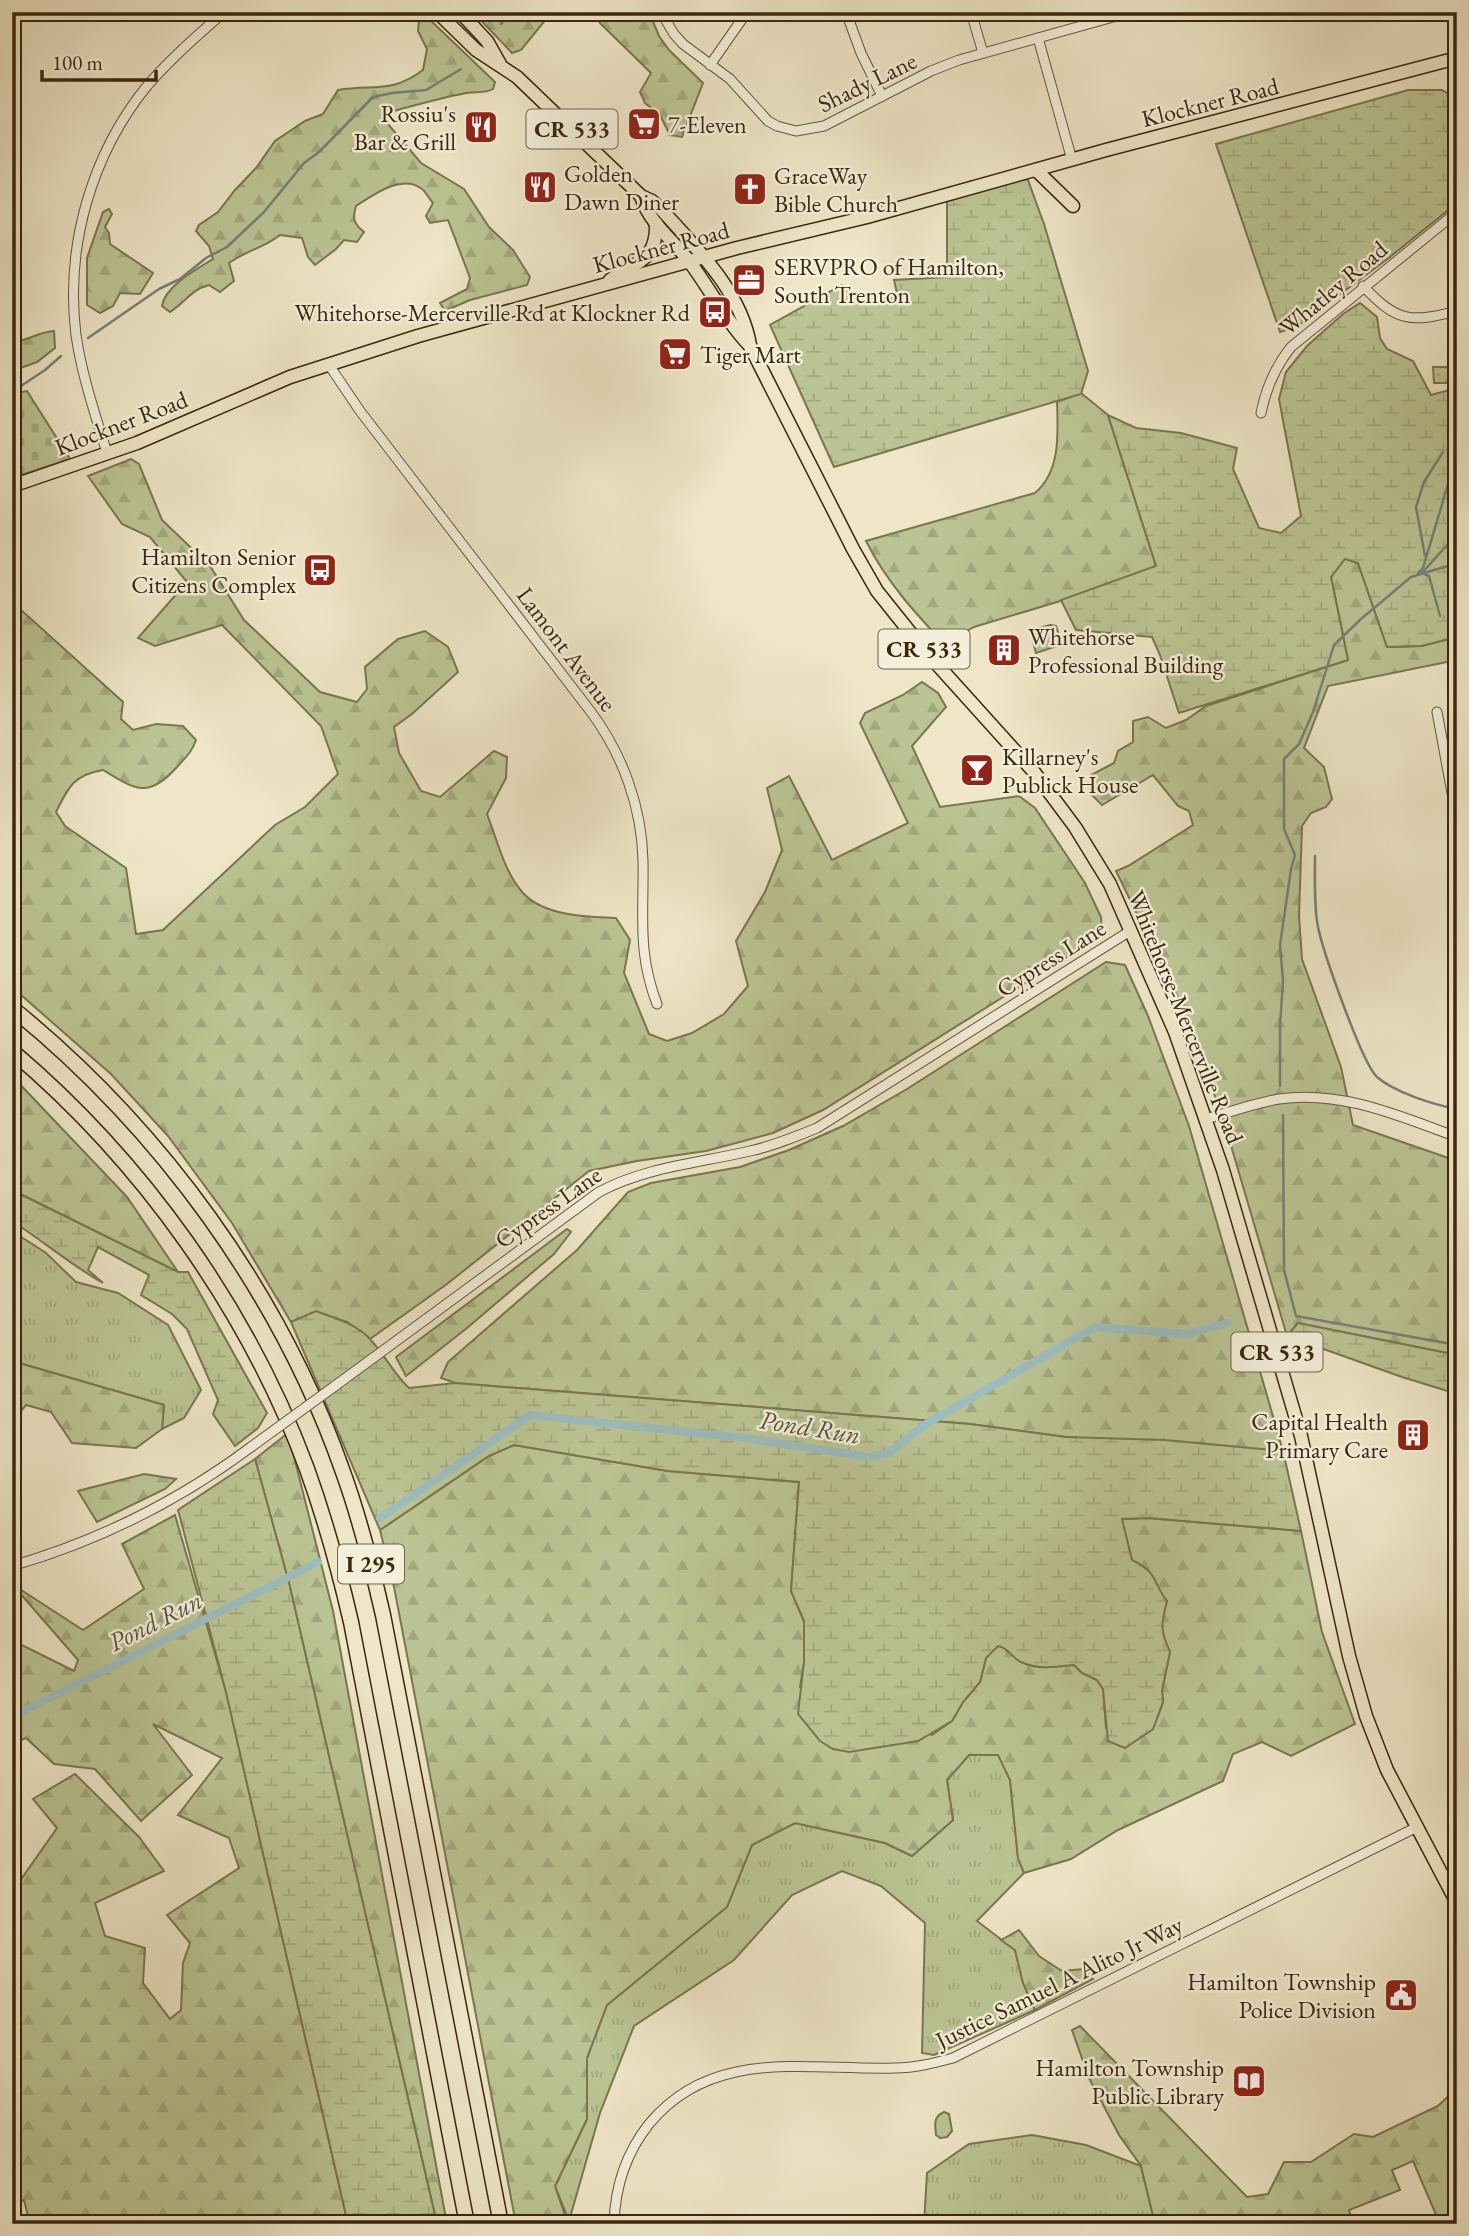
<svg xmlns="http://www.w3.org/2000/svg" width="1469" height="2236" font-family="'EB Garamond',serif">
<defs>
<pattern id="grass-tufts" width="24" height="20" patternUnits="userSpaceOnUse" patternTransform="scale(1.75)"><rect width="24" height="20" fill="#bbc494"/><path d="M3 7l-1-3M5 7V3M7 7l1-3M15 17l-1-3M17 17v-4M19 17l1-3" fill="none" stroke="#a2a87e"/></pattern>
<pattern id="forest-firs" width="22" height="20" patternUnits="userSpaceOnUse" patternTransform="scale(1.75)"><rect width="22" height="20" fill="#bbc494"/><path d="M5 1l3.5 6h-7zM16 11l3.5 6h-7z" fill="#a2a87e"/></pattern>
<pattern id="wetland-marsh" width="20" height="14" patternUnits="userSpaceOnUse" patternTransform="scale(1.75)"><rect width="20" height="14" fill="#bbc494"/><path d="M1 5h8M5 5V1M11 12h8M15 12V8" fill="none" stroke="#a2a87e"/></pattern>
<pattern id="cemetery-stones" width="16" height="16" patternUnits="userSpaceOnUse" patternTransform="scale(1.75)"><rect width="16" height="16" fill="#bbc494"/><path d="M2 7V4a2 2 0 0 1 4 0v3zM10 15v-3a2 2 0 0 1 4 0v3z" fill="#a2a87e"/></pattern>
<pattern id="garden-dots" width="8" height="8" patternUnits="userSpaceOnUse" patternTransform="scale(1.75)"><rect width="8" height="8" fill="#bbc494"/><path d="M2 2h.1M6 6h.1" fill="none" stroke="#a2a87e" stroke-width="1.8" stroke-linecap="round"/></pattern>
</defs>
<rect width="100%" height="100%" fill="#eee6c7"/>
<filter id="stains"><feTurbulence type="fractalNoise" baseFrequency=".00286" numOctaves="4"/><feColorMatrix values="0 0 0 0 .2 0 0 0 0 .09 0 0 0 0 .02 0 0 0 .5 -.17"/></filter>
<radialGradient id="worn" r=".72"><stop offset=".6" stop-color="#630" stop-opacity="0"/><stop offset="1" stop-color="#630" stop-opacity=".3"/></radialGradient>
<!-- grass -->
<g fill="url(#grass-tufts)" stroke="#7a7650" stroke-width="2">
<path d="M1050 625 1056 626 1061 641 1060 645 1036 653 1030 630Z"/>
<path d="M12 1231 46 1253 76 1282 118 1293 168 1325 201 1390 184 1418 162 1429 164 1405 12 1361Z"/>
<path d="M969 1755H999L1010 1780 1018 1858 1024 1873 977 1921 1015 1950 1023 1983 1035 2010 934 2055 922 2053 925 1923 881 1886 842 1871 792 1895 734 1960 634 2026 600 2113 569 2221 555 2186 587 2119V2058L607 2005 727 1907 752 1845 795 1823 885 1843 912 1856 953 1820 947 1780Z"/>
<path d="M1032 2135 1086 2145 1141 2166 1155 2224H924L927 2173 969 2144Z"/>
</g>
<!-- forest -->
<g fill="url(#forest-firs)" stroke="#7a7650" stroke-width="2">
<path d="M473 12H552L521 50 512 53Z"/>
<path d="M593 12H649L659 36 669 50 703 83 682 137 670 135 660 115 645 103 640 92 651 73 600 23Z"/>
<path d="M427 17 495 82 493 89C484 94 476 91 466 93 440 98 416 105 390 112L387 123 421 163 464 189 489 227 513 250 530 277 527 285 470 300 445 311 440 303 467 289 470 278 448 220 430 223 426 216 433 203C429 199 426 192 422 189 402 173 373 195 356 206 352 218 354 224 364 232L357 242 344 240 336 249 315 265 308 257 302 238 280 235C264 248 247 250 229 263L234 281 220 292 209 285C190 290 186 302 170 312L162 306C165 286 197 269 213 259L209 246 196 231 199 225 218 212 235 190 256 168 275 141 305 121 323 114 338 90C374 84 391 94 423 70L427 49 418 31 419 20Z"/>
<path d="M109 209 112 214 105 227 109 233 110 244 153 273 140 294 120 293 113 306 100 313 87 305V258L103 212Z"/>
<path d="M54 331 55 348 37 362 18 369 12 365V342C28 341 38 332 54 331Z"/>
<path d="M1081 393 1108 415 1156 566 1077 596 974 627 960 635 949 649C917 615 887 583 866 541L1035 493C1061 471 1058 433 1057 402Z"/>
<path d="M131 459 139 464 162 520 210 566 244 620 320 692 357 702 367 689 365 667 398 639 425 631 448 647 458 672 412 714 394 727 399 753 421 791 440 797 494 751 507 757 506 778 487 814C497 839 504 872 523 893 544 916 587 917 616 918L630 940 624 973 649 1034 667 1041 692 1033 724 1014 748 986 736 941 765 892 782 850 767 788 789 776 832 860 908 823 860 723 865 713 903 695 922 682 938 693 946 707 912 746 940 807 1019 796 1035 808 1085 883 1101 917 1102 935 823 1110 773 1133 706 1151 637 1161 589 1171 447 1284 370 1339 347 1322 316 1312 291 1322 232 1223 168 1136 111 1074 12 987V616L20 609 123 702 121 719 133 730 156 724 183 726 196 740C192 752 185 758 177 767 148 799 136 790 103 770 74 775 69 786 56 812L65 826 126 868 136 934 163 930 275 825 305 807 338 774 321 726 222 625 155 646 138 638 187 582 150 537 122 524 88 476Z"/>
<path d="M1345 558 1358 563 1387 647 1421 646 1457 637V660L1328 686 1304 748 1324 767 1332 799 1326 807 1311 813 1302 826 1299 916 1302 959 1341 1067 1353 1125 1457 1161V1355L1298 1323 1287 1336 1222 1115 1180 1002 1116 871 1128 866 1193 825 1189 811 1178 806 1153 775 1102 805 1090 793 1091 775 1114 763 1118 751 1133 742V721L1148 717 1166 728 1186 720 1206 706 1348 660 1331 577Z"/>
<path d="M1106 962 1125 965 1148 1016 1189 1126 1283 1451 1066 1437 970 1424 455 1383 441 1378 448 1362 577 1250 628 1192 651 1183 740 1167 789 1150 843 1126 907 1089Z"/>
<path d="M12 1076 127 1197 178 1272 12 1190Z"/>
<path d="M567 1229 571 1232 554 1254 467 1328 406 1376 396 1357Z"/>
<path d="M12 1361 164 1405 162 1429 136 1448 72 1443 51 1412 26 1405 12 1422Z"/>
<path d="M288 1433 333 1611 447 2224H437L289 1583 255 1459Z"/>
<path d="M514 1445 668 1471 799 1482 791 1591 804 1621V1662L800 1687 932 1735 952 1721 963 1702 980 1682 986 1658 997 1646 1004 1647 1008 1652 1062 1666 1074 1665 1082 1673 1097 1680 1103 1689 1106 1728 1125 1747 1153 1729 1163 1702 1162 1691 1170 1652C1159 1629 1160 1625 1167 1601L1132 1560 1121 1519 1148 1518 1301 1531 1322 1632 1355 1724 1291 1756 1262 1742 1233 1754 1223 1781 1118 1830 1071 1859 1024 1873 1018 1858 1010 1780 998 1755H969L947 1780 953 1820 912 1856 885 1843 795 1823 752 1845 727 1907 607 2005 587 2058V2119L555 2186 568 2224H516L394 1587 380 1530 489 1456Z"/>
<path d="M144 1474 176 1479 165 1489 97 1522 78 1491Z"/>
<path d="M175 1515 226 1692 348 2224H30L24 2200 12 2205V1853L22 1878 57 1828 33 1799 75 1774 139 1837 164 1871 95 1903 105 1936 145 1948 143 1983 170 2019 181 2010 183 1963 190 1943 167 1915 239 1868 229 1838 178 1815 222 1758 153 1724 192 1775 141 1821 95 1769 54 1764 26 1738 12 1744V1640L74 1671 78 1660 12 1584 83 1630 144 1589 122 1544Z"/>
<path d="M1019 1930 1039 1956 1062 1971 1084 1969 1093 1979 1035 2010 1023 1983 1015 1950 1001 1940Z"/>
<path d="M1080 2026 1247 2197 1268 2194 1284 2162H1311L1354 2134 1373 2137 1438 2106 1457 2088V2224H1440L1413 2161 1392 2170 1400 2190 1349 2210 1353 2224H1155L1141 2166 1119 2135 1089 2078 1072 2030Z"/>
</g>
<!-- wetland -->
<g fill="url(#wetland-marsh)" stroke="#7a7650" stroke-width="2">
<path d="M1408 90H1442L1457 99V203L1390 257 1296 327 1280 332 1216 144Z"/>
<path d="M1025 172 1044 224 1088 371 1081 394 834 467 770 325 842 285 865 300 898 298 894 280 947 277V193Z"/>
<path d="M1360 303 1377 317 1380 338 1387 349 1413 361 1431 395 1457 388V637L1421 646 1387 647 1358 563 1345 559 1331 577 1348 660 1179 713 1160 655 1152 637 1076 630 1061 600 1156 566 1108 415 1136 428 1181 433 1237 448 1233 469 1259 528 1281 533 1301 516 1279 399 1286 372 1307 346 1343 314Z"/>
<path d="M12 1190 178 1272H188L267 1413 258 1428 235 1446 213 1414 218 1400 187 1329 172 1314 141 1295 149 1275 98 1247 88 1270 103 1283C71 1265 43 1241 12 1221Z"/>
<path d="M316 1311C335 1318 356 1324 370 1339 385 1355 393 1373 409 1388L455 1383 970 1424 1066 1437 1165 1440 1283 1451 1301 1531 1148 1518 1122 1519 1132 1560C1159 1573 1152 1582 1167 1601 1161 1624 1160 1631 1170 1652L1162 1690 1163 1702 1153 1729 1125 1748 1108 1741 1103 1689 1097 1680 1082 1673 1074 1665C1057 1667 1037 1670 1021 1662 1012 1658 1008 1647 998 1646L986 1658 980 1682 963 1702 952 1721 918 1741 849 1752 833 1749 820 1741 798 1714 804 1662V1621L791 1591 799 1482 668 1471 514 1445 489 1456 380 1530 291 1322Z"/>
<path d="M1298 1323 1457 1355V1394L1402 1377 1287 1336Z"/>
<path d="M255 1459 289 1583 437 2224H348L226 1692 178 1510Z"/>
</g>
<!-- cemetery -->
<path fill="url(#cemetery-stones)" stroke="#7a7650" stroke-width="2" d="M27 391 70 459 12 478V394Z"/>
<!-- garden -->
<path fill="url(#garden-dots)" stroke="#7a7650" stroke-width="2" d="M1433 367H1454V383H1434Z"/>
<!-- pitch -->
<path fill="#bbc494" stroke="#7a7650" stroke-width="2" d="M944 2112 949 2114 952 2131 947 2137 940 2138 936 2135C935 2124 933 2117 944 2112Z"/>
<g fill="none" stroke-linecap="round" stroke-linejoin="round">
<!-- stream -->
<g stroke="#758178" stroke-width="2.5">
<path d="M501 24 510 12"/>
<path d="M88 338 159 289 180 279 206 258 227 247 264 212 304 163 319 152 373 97 392 93 426 90 461 69"/>
<path d="M12 392 45 370 61 356"/>
<path d="M1425 556 1416 507 1424 482 1443 452"/>
<path d="M1418 573 1423 568 1457 454"/>
<path d="M1440 616 1429 576 1422 573 1457 534"/>
<path d="M1315 856C1315 877 1314 900 1317 921 1320 945 1362 1063 1377 1077 1394 1092 1434 1105 1457 1109"/>
<path d="M1280 1086V1026L1283 981 1280 945 1291 869 1295 855 1284 829V759L1299 744 1313 712 1334 645 1361 619 1411 577 1451 565 1457 568"/>
<path d="M1283 1115 1284 1270 1296 1316 1457 1345"/>
</g>
<!-- canal -->
<g stroke="#9dbdbf" stroke-width="8">
<path d="M380 1518 530 1415 745 1438 869 1457 889 1453 926 1424 1095 1327 1187 1334 1228 1323"/>
<path d="M12 1717 318 1562"/>
</g>
<!-- minor casing -->
<g stroke="#67573c" stroke-width="11">
<g id="minor">
<path d="M661 12 674 34 683 44 730 79 768 121 777 126 796 131 824 126 931 71 959 60 1131 12"/>
<path d="M846 12 861 53 882 96"/>
<path d="M971 12 983 53"/>
<path d="M1038 38 1072 160"/>
<path d="M710 65 747 12"/>
<path d="M1363 286C1397 322 1410 323 1457 311"/>
<path d="M329 365 360 411 591 712C623 755 642 808 643 861 644 915 637 952 657 1004"/>
<path d="M1261 413C1266 388 1275 367 1291 347L1457 212"/>
<path d="M107 453C95 414 82 376 76 335 65 247 91 155 147 86 170 59 197 36 224 12"/>
<path d="M1437 712 1457 820"/>
<path d="M1206 1119C1230 1112 1255 1103 1279 1099 1342 1090 1399 1116 1457 1137"/>
<path d="M339 1383 599 1192C646 1167 699 1163 750 1151 773 1146 795 1137 817 1128L1130 931"/>
<path d="M12 1566C98 1541 180 1500 251 1447"/>
<path d="M614 2224C615 2187 626 2153 649 2124 713 2046 808 2071 895 2068 915 2068 934 2063 953 2058L1417 1827"/>
</g>
</g>
<!-- major casing -->
<g stroke="#3a270d" stroke-width="15">
<g id="major">
<path d="M437 12 476 50 517 77 641 196 652 201 661 209C696 248 741 291 750 345"/>
<path d="M460 12 487 41 500 64"/>
<path d="M1036 170 1073 206"/>
<path d="M641 196C649 223 673 240 689 261 710 289 726 321 750 346L853 549 877 591 925 651 1034 772 1075 827 1110 884 1175 1032 1223 1170 1301 1436 1349 1656 1366 1716 1387 1770 1457 1903"/>
<path d="M610 280C637 260 657 262 656 223"/>
<path d="M12 486 137 443 290 377 418 336 737 248 867 217 1106 150 1457 58"/>
</g>
</g>
<!-- highway casing -->
<g stroke="#3a270d" stroke-width="17">
<g id="highway">
<path d="M12 1008C160 1128 280 1292 343 1472 360 1519 372 1567 383 1615L501 2224"/>
<path d="M12 1051C142 1161 248 1309 307 1469 325 1519 339 1570 351 1622L467 2224"/>
</g>
</g>
<!-- minor -->
<use href="#minor" stroke="#f4efdb" stroke-width="9"/>
<!-- major -->
<use href="#major" stroke="#eee6c7" stroke-width="12"/>
<!-- highway -->
<use href="#highway" stroke="#eee6c7" stroke-width="14"/>
<!-- minor-bridge casing -->
<g stroke="#67573c" stroke-width="11" stroke-linecap="butt">
<path id="minor-bridge" d="M251 1447 339 1383"/>
</g>
<!-- minor-bridge -->
<use href="#minor-bridge" stroke="#f4efdb" stroke-width="9"/>
</g>
<!-- icons -->
<defs>
<g id="supermarket-square" transform="scale(1.75)"><rect x="-9" y="-9" width="18" height="18" rx="4" fill="#8f2418" stroke="#f4efdb"/><path d="M-6-5.5h2.5l.6 2H6L4.5 2H-2.5L-4.4-4H-6ZM-1.5 3.2a1.3 1.3 0 1 0 .1 0ZM3 3.2a1.3 1.3 0 1 0 .1 0Z" fill="#fff"/></g>
<g id="restaurant-square" transform="scale(1.75)"><rect x="-9" y="-9" width="18" height="18" rx="4" fill="#8f2418" stroke="#f4efdb"/><path d="M-5-6h1v4h1v-4h1v4h1v-4h1v5L-1.5 .5V6h-2V.5L-5-1ZM5-6V6H3V1.5H1.5Q1.5-4 5-6Z" fill="#fff"/></g>
<g id="church-square" transform="scale(1.75)"><rect x="-9" y="-9" width="18" height="18" rx="4" fill="#8f2418" stroke="#f4efdb"/><path d="M-1.2-6h2.4v3.5h3.3v2.4h-3.3V6h-2.4V-.1h-3.3v-2.4h3.3Z" fill="#fff"/></g>
<g id="office-square" transform="scale(1.75)"><rect x="-9" y="-9" width="18" height="18" rx="4" fill="#8f2418" stroke="#f4efdb"/><path d="M-6-3h4V-5.5h4V-3h4V5H-6ZM-1-4.5V-3h2v-1.5ZM-6 0V1H6V0Z" fill="#fff"/></g>
<g id="bus-square" transform="scale(1.75)"><rect x="-9" y="-9" width="18" height="18" rx="4" fill="#8f2418" stroke="#f4efdb"/><path d="M-5-6H5V4H4V6H2V4H-2V6H-4V4H-5ZM-3.5-4V0h7V-4ZM-3.5 1.2v1.5H-2V1.2ZM2 1.2v1.5H3.5V1.2Z" fill="#fff"/></g>
<g id="building-square" transform="scale(1.75)"><rect x="-9" y="-9" width="18" height="18" rx="4" fill="#8f2418" stroke="#f4efdb"/><path d="M-4-6H4V6H1V3H-1V6H-4ZM-2.5-4.3h1.7v1.8h-1.7ZM.8-4.3h1.7v1.8H.8ZM-2.5-1h1.7V.8h-1.7ZM.8-1h1.7V.8H.8Z" fill="#fff"/></g>
<g id="bar-square" transform="scale(1.75)"><rect x="-9" y="-9" width="18" height="18" rx="4" fill="#8f2418" stroke="#f4efdb"/><path d="M-6-5H6L.8 .8V4.5H3.5V6h-7V4.5H-.8V.8Z" fill="#fff"/></g>
<g id="civic-square" transform="scale(1.75)"><rect x="-9" y="-9" width="18" height="18" rx="4" fill="#8f2418" stroke="#f4efdb"/><path d="M-.6-6.5H3V-4.5H.6V-3L4-1V1h2V6H-6V1h2V-1L-.6-3ZM-1.2 2.5V6h2.4V2.5Z" fill="#fff"/></g>
<g id="library-square" transform="scale(1.75)"><rect x="-9" y="-9" width="18" height="18" rx="4" fill="#8f2418" stroke="#f4efdb"/><path d="M-6-4Q-3-5.5-.7-3.5V5Q-3 3-6 4ZM6-4Q3-5.5 .7-3.5V5Q3 3 6 4Z" fill="#fff"/></g>
</defs>
<g fill-rule="evenodd">
<use href="#supermarket-square" x="644" y="124"/>
<use href="#restaurant-square" x="481" y="127"/>
<use href="#restaurant-square" x="540" y="187"/>
<use href="#church-square" x="750" y="189"/>
<use href="#office-square" x="749" y="280"/>
<use href="#bus-square" x="715" y="312"/>
<use href="#supermarket-square" x="675" y="354"/>
<use href="#bus-square" x="320" y="570"/>
<use href="#building-square" x="1004" y="650"/>
<use href="#bar-square" x="977" y="770"/>
<use href="#building-square" x="1413" y="1435"/>
<use href="#civic-square" x="1401" y="1995"/>
<use href="#library-square" x="1249" y="2081"/>
</g>
<g text-anchor="middle" dominant-baseline="central" stroke-width="5" stroke-linejoin="round" paint-order="stroke">
<!-- shield labels -->
<g fill="#f4efdb" stroke="#72634b" stroke-width="2">
<rect x="526.5" y="109.5" width="91" height="39" rx="5"/>
<rect x="878.5" y="629.5" width="91" height="39" rx="5"/>
<rect x="1231.5" y="1332.5" width="91" height="39" rx="5"/>
<rect x="338" y="1544.5" width="66" height="39" rx="5"/>
</g>
<g font-size="23" font-weight="bold" fill="#3a270d">
<text x="572" y="129">CR 533</text>
<text x="924" y="649">CR 533</text>
<text x="1277" y="1352">CR 533</text>
<text x="371" y="1564">I 295</text>
</g>
<!-- street labels -->
<g font-size="24" fill="#3a270d" stroke="#f4efdb">
<text transform="translate(867 82) rotate(-26)">Shady Lane</text>
<text transform="translate(1210 102) rotate(-14)">Klockner Road</text>
<text transform="translate(661 247) rotate(-15)">Klockner Road</text>
<text transform="translate(1333 288) rotate(-40)">Whatley Road</text>
<text transform="translate(121 423) rotate(-21)">Klockner Road</text>
<text transform="translate(567 649) rotate(53)">Lamont Avenue</text>
<text transform="translate(1051 958) rotate(-32)">Cypress Lane</text>
<text transform="translate(1186 1017) rotate(68)">Whitehorse-Mercerville Road</text>
<text transform="translate(548 1207) rotate(-35)">Cypress Lane</text>
<text transform="translate(1059 1982) rotate(-26)">Justice Samuel A Alito Jr Way</text>
</g>
<!-- poi labels -->
<g font-size="24" fill="#3a270d" stroke="#f4efdb" text-anchor="start">
<text x="456" y="113" text-anchor="end">Rossiu's<tspan x="456" dy="28">Bar &amp; Grill</tspan></text>
<text x="668" y="124">7-Eleven</text>
<text x="564" y="173">Golden<tspan x="564" dy="28">Dawn Diner</tspan></text>
<text x="774" y="175">GraceWay<tspan x="774" dy="28">Bible Church</tspan></text>
<text x="774" y="266">SERVPRO of Hamilton,<tspan x="774" dy="28">South Trenton</tspan></text>
<text x="690" y="312" text-anchor="end">Whitehorse-Mercerville Rd at Klockner Rd</text>
<text x="700" y="354">Tiger Mart</text>
<text x="296" y="556" text-anchor="end">Hamilton Senior<tspan x="296" dy="28">Citizens Complex</tspan></text>
<text x="1028" y="636">Whitehorse<tspan x="1028" dy="28">Professional Building</tspan></text>
<text x="1002" y="756">Killarney's<tspan x="1002" dy="28">Publick House</tspan></text>
<text x="1388" y="1421" text-anchor="end">Capital Health<tspan x="1388" dy="28">Primary Care</tspan></text>
<text x="1376" y="1981" text-anchor="end">Hamilton Township<tspan x="1376" dy="28">Police Division</tspan></text>
<text x="1224" y="2067" text-anchor="end">Hamilton Township<tspan x="1224" dy="28">Public Library</tspan></text>
</g>
<!-- water labels -->
<g font-size="26" font-style="italic" fill="#585442" stroke="#f4efdb">
<text transform="translate(810 1427) rotate(9)">Pond Run</text>
<text transform="translate(155 1621) rotate(-27)">Pond Run</text>
</g>
</g>
<!-- margin -->
<rect width="1469" height="2236" fill="none" stroke="#eee6c7" stroke-width="42"/>
<rect x="14" y="14" width="1441" height="2208" fill="none" stroke="#3a270d" stroke-width="3.5"/>
<rect x="21" y="21" width="1427" height="2194" fill="none" stroke="#3a270d" stroke-width="2"/>
<!-- scale -->
<path d="M42 70v10h114v-10" fill="none" stroke="#3a270d" stroke-width="3.5"/>
<text x="52" y="70" font-size="21" fill="#3a270d" stroke="#f4efdb" stroke-width="5" paint-order="stroke">100 m</text>
<rect width="100%" height="100%" filter="url(#stains)"/>
<rect width="100%" height="100%" fill="url(#worn)"/>
</svg>
